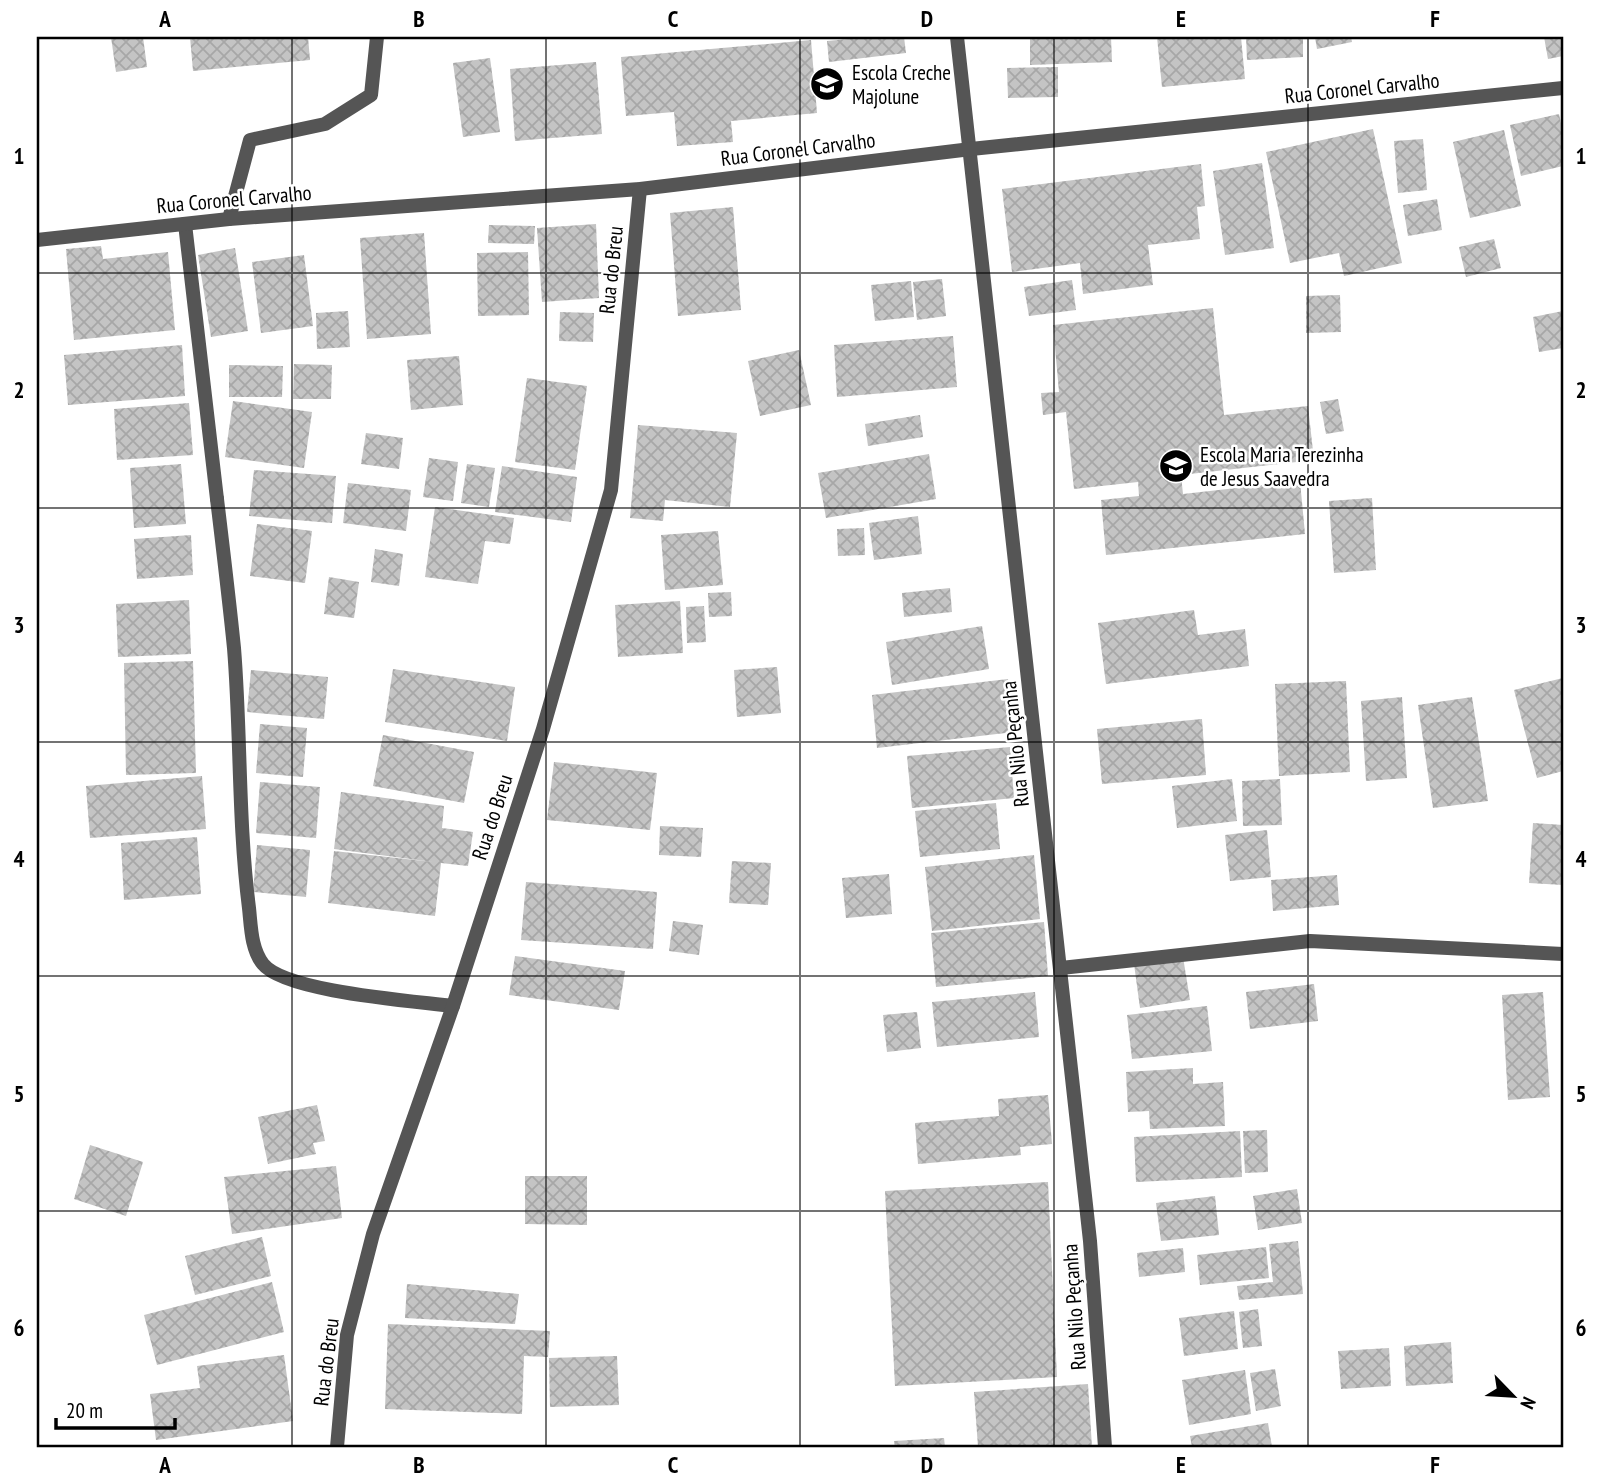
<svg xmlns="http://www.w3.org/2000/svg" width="1600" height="1484" font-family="'PT Sans Narrow',sans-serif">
<defs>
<pattern id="building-cross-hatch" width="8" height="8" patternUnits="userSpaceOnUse" patternTransform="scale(1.75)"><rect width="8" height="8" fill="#c4c4c4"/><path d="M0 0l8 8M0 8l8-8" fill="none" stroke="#a7a7a7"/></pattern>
</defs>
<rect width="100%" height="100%" fill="#fff"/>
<!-- building -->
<g fill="url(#building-cross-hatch)">
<path d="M111 37H143L147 67 116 72Z"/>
<path d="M190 37H308L310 60 193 71Z"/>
<path d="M869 37H904L906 53 829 62 827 41Z"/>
<path d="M1030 37H1111L1112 62 1030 65Z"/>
<path d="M1157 37H1241L1245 79 1162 87Z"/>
<path d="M1246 37H1303V57L1247 60Z"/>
<path d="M1315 37H1351L1352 42 1317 49Z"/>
<path d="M1544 37H1563V56L1548 59Z"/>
<path d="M811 40 817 113 731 121 733 142 677 146 674 112 626 116 621 57Z"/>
<path d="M490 58 500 132 463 137 453 63Z"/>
<path d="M596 62 602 134 515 141 510 69Z"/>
<path d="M1058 67V97L1008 98 1007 68Z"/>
<path d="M1559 114 1563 132V166L1521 176 1510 125Z"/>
<path d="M1373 129 1402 263 1344 276 1339 253 1290 263 1266 152Z"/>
<path d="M1504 130 1521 206 1470 218 1453 142Z"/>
<path d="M1423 139 1427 190 1398 193 1394 141Z"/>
<path d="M1262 163 1274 248 1225 255 1213 171Z"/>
<path d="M1201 164 1205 206 1197 207 1200 239 1148 245 1153 285 1083 294 1080 263 1012 272 1002 189Z"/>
<path d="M1437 199 1442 230 1408 236 1403 205Z"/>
<path d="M733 207 741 310 678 316 670 213Z"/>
<path d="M596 224 599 298 542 302 537 228Z"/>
<path d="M489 225 535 226 534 244 488 243Z"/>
<path d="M424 233 431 334 367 339 360 238Z"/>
<path d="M1494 239 1501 268 1466 277 1459 247Z"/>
<path d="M101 246 103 259 168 252 175 330 74 340 66 249Z"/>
<path d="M235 248 248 331 211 337 198 255Z"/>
<path d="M528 252 529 315 478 316 477 253Z"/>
<path d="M304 255 313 326 261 333 252 262Z"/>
<path d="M942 279 946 316 917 320 913 282Z"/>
<path d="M1072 280 1076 310 1029 316 1024 287Z"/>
<path d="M911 281 914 317 875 321 871 285Z"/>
<path d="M1340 295 1341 332 1306 333V296Z"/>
<path d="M1213 308 1224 415 1308 406 1314 460 1181 475 1183 494 1300 481 1305 534 1106 555 1101 500 1139 496 1138 482 1074 489 1066 412 1043 415 1041 393 1059 392 1053 325Z"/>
<path d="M348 311 350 347 317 349 316 313Z"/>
<path d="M1563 311V348L1539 352 1533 317Z"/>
<path d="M560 312 594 313 593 342 559 341Z"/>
<path d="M953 336 957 387 837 397 834 345Z"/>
<path d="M182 345 185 396 68 405 64 355Z"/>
<path d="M799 350 811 405 760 416 748 361Z"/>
<path d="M459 356 463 405 411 410 407 360Z"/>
<path d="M294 364 332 365 331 399H293Z"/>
<path d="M229 365 283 366 282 397H229Z"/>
<path d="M527 378 587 386 575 470 515 462Z"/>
<path d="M1338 399 1344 431 1326 434 1320 402Z"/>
<path d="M233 401 312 412 304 468 225 457Z"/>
<path d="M189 403 193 455 117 460 114 409Z"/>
<path d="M920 415 923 437 868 446 865 424Z"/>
<path d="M638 425 737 433 730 507 665 500 663 521 630 518Z"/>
<path d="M366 433 403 438 399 469 361 464Z"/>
<path d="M929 454 936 499 826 518 818 473Z"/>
<path d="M429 458 458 462 453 501 423 497Z"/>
<path d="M181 464 186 524 134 528 130 468Z"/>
<path d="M467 464 495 468 489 507 461 503Z"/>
<path d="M502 466 577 477 571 522 495 512Z"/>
<path d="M254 470 336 476 332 523 249 516Z"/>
<path d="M348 483 411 490 406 531 343 523Z"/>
<path d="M1372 498 1376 570 1334 573 1329 501Z"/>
<path d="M435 507 514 518 510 544 485 541 478 584 425 577Z"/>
<path d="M918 516 922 554 874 560 869 523Z"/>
<path d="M257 524 312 531 305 583 250 576Z"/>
<path d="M864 528 865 555 838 556 837 529Z"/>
<path d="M718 531 723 585 665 590 661 535Z"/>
<path d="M191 535 193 575 137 579 134 539Z"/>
<path d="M375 549 403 554 399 586 371 582Z"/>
<path d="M329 577 359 582 354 618 324 614Z"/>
<path d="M950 588 952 612 904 617 902 593Z"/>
<path d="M731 592 732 616 709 617 708 593Z"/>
<path d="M189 600 191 654 118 657 116 604Z"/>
<path d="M680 601 683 653 618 657 615 605Z"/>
<path d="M704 606 706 642 687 643 686 607Z"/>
<path d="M1194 610 1198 635 1245 629 1249 666 1106 684 1098 623Z"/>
<path d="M982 626 989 669 892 685 886 642Z"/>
<path d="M193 661 196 773 126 775 124 663Z"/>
<path d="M777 667 781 713 737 717 734 670Z"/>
<path d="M393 669 515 687 507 741 385 722Z"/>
<path d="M251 670 328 677 324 719 247 712Z"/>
<path d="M1563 678V771L1537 778 1514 690Z"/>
<path d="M1008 679 1014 732 877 748 872 695Z"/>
<path d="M1346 681 1350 772 1279 776 1275 684Z"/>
<path d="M1402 697 1407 778 1366 781 1361 701Z"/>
<path d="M1472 697 1488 801 1433 808 1418 705Z"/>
<path d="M1202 719 1206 775 1102 784 1097 729Z"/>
<path d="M260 724 307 728 303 777 256 773Z"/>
<path d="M383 735 474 752 464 803 373 786Z"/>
<path d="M1010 747 1014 798 912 808 907 756Z"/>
<path d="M554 762 657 773 650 830 547 820Z"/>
<path d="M202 776 206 829 90 838 86 786Z"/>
<path d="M1232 779 1237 821 1177 828 1172 786Z"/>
<path d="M1280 779 1282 825 1243 826 1242 781Z"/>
<path d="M260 782 320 787 316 838 256 833Z"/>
<path d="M341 792 444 806 442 828 473 832 468 866 441 863 435 916 328 903 334 851 433 862 334 849Z"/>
<path d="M996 803 1000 849 920 857 915 811Z"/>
<path d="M1533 823 1563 825V885L1529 883Z"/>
<path d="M660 826 703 828 701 857 659 855Z"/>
<path d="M1267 830 1271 877 1230 881 1225 835Z"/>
<path d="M197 837 201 894 124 900 121 843Z"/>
<path d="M257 845 310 850 306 897 253 892Z"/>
<path d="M1034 855 1040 919 932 931 925 867Z"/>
<path d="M732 861 771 863 768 905 729 903Z"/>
<path d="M889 874 892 914 846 918 842 878Z"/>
<path d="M1337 875 1339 905 1273 911 1271 880Z"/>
<path d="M526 882 657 892 653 949 521 940Z"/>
<path d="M673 921 703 925 699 955 669 951Z"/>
<path d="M1044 922 1048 976 936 987 931 933Z"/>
<path d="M515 956 625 971 619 1010 509 995Z"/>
<path d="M1183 957 1190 1000 1140 1008 1134 964Z"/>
<path d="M1314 984 1318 1021 1250 1029 1246 992Z"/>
<path d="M1035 992 1039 1037 937 1047 932 1002Z"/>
<path d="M1543 992 1550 1097 1508 1100 1502 995Z"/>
<path d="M1207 1006 1212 1051 1132 1059 1127 1015Z"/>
<path d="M917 1012 921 1048 887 1052 883 1015Z"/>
<path d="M1193 1068V1084L1223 1082 1225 1126 1150 1129 1149 1111 1128 1112 1126 1072Z"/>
<path d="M1048 1095 1052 1144 1020 1147 1021 1155 918 1164 915 1123 999 1116 998 1099Z"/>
<path d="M317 1105 325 1141 313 1143 316 1154 268 1164 258 1117Z"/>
<path d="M1267 1130 1268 1172 1245 1173 1243 1131Z"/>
<path d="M1240 1131 1242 1177 1136 1182 1134 1137Z"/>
<path d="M90 1145 143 1162 126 1216 74 1199Z"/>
<path d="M336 1166 342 1218 232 1234 224 1177Z"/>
<path d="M525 1176H587V1225L525 1224Z"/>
<path d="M1048 1182 1057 1377 895 1386 885 1191Z"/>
<path d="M1297 1189 1302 1223 1258 1230 1253 1196Z"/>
<path d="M1215 1196 1219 1235 1161 1241 1156 1203Z"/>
<path d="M262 1237 271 1276 195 1295 185 1256Z"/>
<path d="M1298 1241 1303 1294 1239 1300 1237 1286 1273 1282 1269 1244Z"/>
<path d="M1266 1247 1269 1278 1200 1285 1197 1255Z"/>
<path d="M1183 1248 1185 1272 1139 1277 1137 1253Z"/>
<path d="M272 1282 284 1332 157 1365 144 1315Z"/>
<path d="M407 1284 519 1294 515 1324 405 1318Z"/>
<path d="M1258 1309 1262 1346 1243 1348 1239 1312Z"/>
<path d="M1234 1311 1238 1349 1184 1356 1179 1318Z"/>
<path d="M388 1324 550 1331 548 1357 524 1356 522 1414 385 1409Z"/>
<path d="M1451 1342 1453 1383 1406 1386 1404 1346Z"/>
<path d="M1389 1348 1391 1386 1341 1389 1338 1351Z"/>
<path d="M284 1355 293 1421 156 1440 150 1394 200 1388 197 1366Z"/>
<path d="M617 1356 619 1405 550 1407 549 1358Z"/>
<path d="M1275 1369 1281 1406 1256 1411 1250 1373Z"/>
<path d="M1245 1370 1251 1414 1189 1425 1182 1380Z"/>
<path d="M1088 1384 1092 1447H978L974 1392Z"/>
<path d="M1268 1423 1272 1447H1192L1190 1436Z"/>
<path d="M944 1438 945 1447H895L894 1441Z"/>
</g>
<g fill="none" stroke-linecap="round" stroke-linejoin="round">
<!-- service -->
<g stroke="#555" stroke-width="14">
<path d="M229 219 250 140 325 124 371 95 377 37"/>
<path d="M217 499C223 549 229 598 234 648 241 734 238 822 249 908 251 926 251 949 263 964 285 992 415 1001 453 1006"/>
</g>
<!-- pedestrian -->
<path stroke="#555" stroke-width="14" d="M185 224 217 499"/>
<!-- minor -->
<g stroke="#555" stroke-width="14">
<path d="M957 37 1090 1241 1105 1447"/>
<path d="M37 240 229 219 640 189 971 149 1563 88"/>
<path d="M1061 968 1310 941 1563 954"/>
<path d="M337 1447 347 1335 373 1234 453 1006 543 729 611 490 640 189"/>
</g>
</g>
<!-- grid -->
<path fill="none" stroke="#000" stroke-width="2" stroke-opacity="0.55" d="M292 37V1447M546 37V1447M800 37V1447M1054 37V1447M1308 37V1447M37 273H1563M37 508H1563M37 742H1563M37 976H1563M37 1211H1563"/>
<!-- icons -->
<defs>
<g id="school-disc" transform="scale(1.75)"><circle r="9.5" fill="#000" stroke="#fff"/><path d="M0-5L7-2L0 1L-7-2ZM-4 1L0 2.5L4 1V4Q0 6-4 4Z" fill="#fff"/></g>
</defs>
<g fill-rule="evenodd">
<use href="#school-disc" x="827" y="84"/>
<use href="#school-disc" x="1176" y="466"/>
</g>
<g text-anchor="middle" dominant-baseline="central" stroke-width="5" stroke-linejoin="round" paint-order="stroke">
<!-- poi labels -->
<g font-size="21" fill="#000" stroke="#fff" text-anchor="start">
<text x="852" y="72">Escola Creche<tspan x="852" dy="24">Majolune</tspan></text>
<text x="1200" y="454">Escola Maria Terezinha<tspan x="1200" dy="24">de Jesus Saavedra</tspan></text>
</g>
<!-- street labels -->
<g font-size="21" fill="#000" stroke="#fff">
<text transform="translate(1362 88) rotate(-6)">Rua Coronel Carvalho</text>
<text transform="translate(798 149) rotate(-7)">Rua Coronel Carvalho</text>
<text transform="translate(234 199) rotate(-5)">Rua Coronel Carvalho</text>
<text transform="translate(611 270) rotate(-84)">Rua do Breu</text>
<text transform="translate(1015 744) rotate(-96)">Rua Nilo Peçanha</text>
<text transform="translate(492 817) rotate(-72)">Rua do Breu</text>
<text transform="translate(1074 1307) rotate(-94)">Rua Nilo Peçanha</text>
<text transform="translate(326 1362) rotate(-83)">Rua do Breu</text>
</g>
</g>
<!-- border -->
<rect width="1600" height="1484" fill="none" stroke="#ffffff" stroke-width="77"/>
<!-- north arrow -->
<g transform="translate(1513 1396) rotate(115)" stroke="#ffffff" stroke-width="5" paint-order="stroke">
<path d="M0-5L12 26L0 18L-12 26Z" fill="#000000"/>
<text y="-10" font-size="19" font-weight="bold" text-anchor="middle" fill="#000000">N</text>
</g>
<!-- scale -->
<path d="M56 1418v10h119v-10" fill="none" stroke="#000000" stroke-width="3.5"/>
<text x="66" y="1418" font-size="21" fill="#000000" stroke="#ffffff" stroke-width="5" paint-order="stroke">20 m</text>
<rect x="38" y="38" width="1524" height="1408" fill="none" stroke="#000" stroke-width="2.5"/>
<g font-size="23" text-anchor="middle" font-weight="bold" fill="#000">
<text x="165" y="27">A</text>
<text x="419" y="27">B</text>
<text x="673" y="27">C</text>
<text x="927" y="27">D</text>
<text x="1181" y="27">E</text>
<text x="1435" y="27">F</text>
<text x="19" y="164">1</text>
<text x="1581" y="164">1</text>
<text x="19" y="398">2</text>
<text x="1581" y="398">2</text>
<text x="19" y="633">3</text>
<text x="1581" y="633">3</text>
<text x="19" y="867">4</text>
<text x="1581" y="867">4</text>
<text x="19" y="1102">5</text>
<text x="1581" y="1102">5</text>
<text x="19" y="1336">6</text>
<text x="1581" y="1336">6</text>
<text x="165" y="1473">A</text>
<text x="419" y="1473">B</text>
<text x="673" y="1473">C</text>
<text x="927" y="1473">D</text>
<text x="1181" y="1473">E</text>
<text x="1435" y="1473">F</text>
</g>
</svg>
